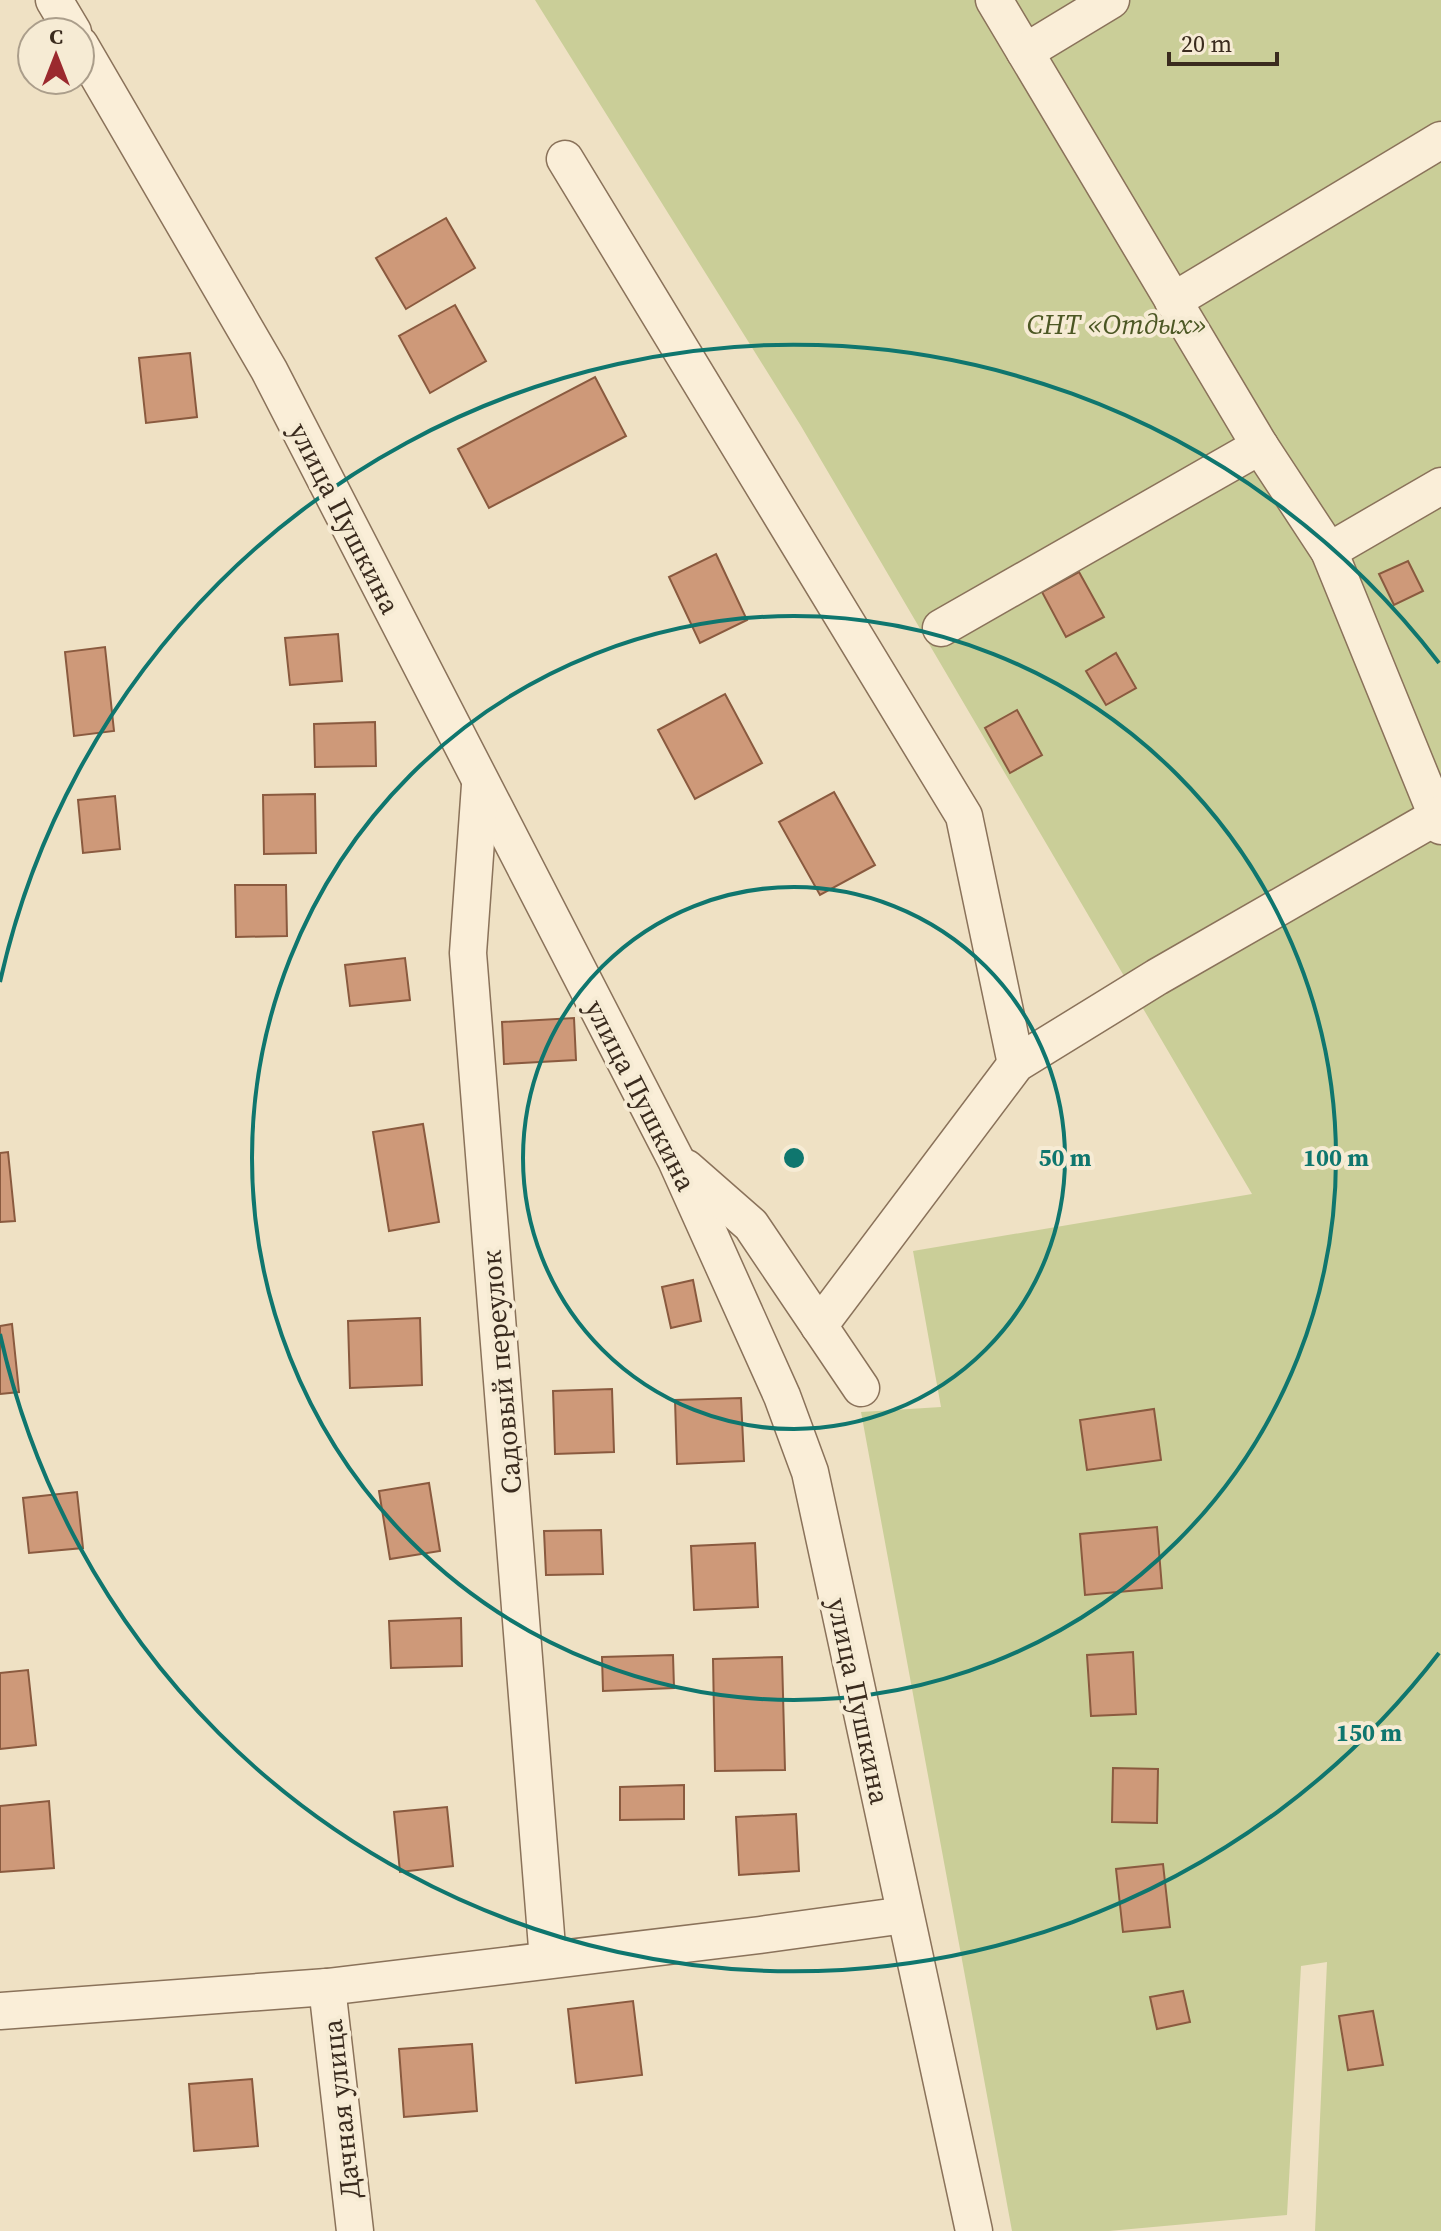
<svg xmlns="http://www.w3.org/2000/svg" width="1441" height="2231" font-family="'Source Serif 4',serif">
<rect width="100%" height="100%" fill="#efe1c4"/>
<!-- green -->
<path fill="#cace98" d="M535 0H1441V2231H1315L1327 1962 1301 1966 1287 2215 1109 2231H1012L861 1412 941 1407 913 1251 1252 1194 801 426Z"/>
<!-- building -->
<g fill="#ce9979" stroke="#8a5a3f" stroke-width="2">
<path d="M446 218 475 268 406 309 376 258Z"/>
<path d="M455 305 486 361 430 393 399 336Z"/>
<path d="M190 353 197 417 146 423 139 358Z"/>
<path d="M595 377 626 436 489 508 458 449Z"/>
<path d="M716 554 747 620 700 643 669 577Z"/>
<path d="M1408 561 1423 591 1394 605 1379 574Z"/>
<path d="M1079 572 1104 617 1066 637 1042 592Z"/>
<path d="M338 634 342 681 290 685 285 638Z"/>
<path d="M105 647 114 731 74 736 65 652Z"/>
<path d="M1116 653 1136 688 1106 705 1086 671Z"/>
<path d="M725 694 762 763 695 799 658 730Z"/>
<path d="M1017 710 1042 755 1010 773 985 728Z"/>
<path d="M375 722 376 766 315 767 314 724Z"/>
<path d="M834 792 875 865 820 895 779 822Z"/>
<path d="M315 794 316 853 264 854 263 795Z"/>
<path d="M115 796 120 849 83 853 78 800Z"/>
<path d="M235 885H286L287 936 236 937Z"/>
<path d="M405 958 410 1000 350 1006 345 965Z"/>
<path d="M574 1018 576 1060 504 1064 502 1022Z"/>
<path d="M423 1124 439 1222 389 1231 373 1132Z"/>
<path d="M8 1152 15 1221 0 1222V1153Z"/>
<path d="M693 1280 701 1321 671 1328 662 1287Z"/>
<path d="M420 1318 422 1385 350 1388 348 1321Z"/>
<path d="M12 1324 19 1392 0 1394V1326Z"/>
<path d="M612 1389 614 1452 555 1454 553 1391Z"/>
<path d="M741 1398 744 1461 677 1464 675 1400Z"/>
<path d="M1154 1409 1161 1460 1087 1470 1080 1420Z"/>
<path d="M429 1483 440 1551 390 1559 379 1491Z"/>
<path d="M77 1492 83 1548 29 1553 23 1498Z"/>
<path d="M1157 1527 1162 1588 1085 1595 1080 1534Z"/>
<path d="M601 1530 603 1574 546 1575 544 1531Z"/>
<path d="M755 1543 758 1607 694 1610 691 1546Z"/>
<path d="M461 1618 462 1666 391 1668 389 1621Z"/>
<path d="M1133 1652 1136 1714 1091 1716 1087 1655Z"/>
<path d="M673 1655 674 1688 603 1691 602 1657Z"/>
<path d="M782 1657 785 1770 715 1771 713 1659Z"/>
<path d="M28 1670 36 1745 0 1749V1673Z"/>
<path d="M1113 1768 1158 1769 1157 1823 1112 1822Z"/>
<path d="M684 1785V1819L620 1820V1787Z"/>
<path d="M49 1801 54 1868 0 1872V1806Z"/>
<path d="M447 1807 453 1866 400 1872 394 1812Z"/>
<path d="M796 1814 799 1871 739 1875 736 1817Z"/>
<path d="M1163 1864 1170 1927 1123 1932 1116 1869Z"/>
<path d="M1183 1991 1190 2022 1157 2029 1150 1997Z"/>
<path d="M633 2001 642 2075 576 2083 568 2009Z"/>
<path d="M1373 2011 1383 2065 1348 2070 1339 2016Z"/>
<path d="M472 2044 477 2111 404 2117 399 2049Z"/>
<path d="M252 2079 258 2146 194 2151 189 2084Z"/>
</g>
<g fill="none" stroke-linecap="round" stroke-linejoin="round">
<!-- minor casing -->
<g stroke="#8a725a" stroke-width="39">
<g id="minor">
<path d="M54 0 73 32"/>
<path d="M994 0 1260 446 1329 551 1441 826"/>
<path d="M80 45 269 370 676 1160 782 1396 810 1472 974 2231"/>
<path d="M1025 52 1111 0"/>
<path d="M565 159 964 816 1016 1064"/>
<path d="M1173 301 1441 140"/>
<path d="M1329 551 1441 486"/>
<path d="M941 628 1260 446"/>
<path d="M480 785 468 953 548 1960"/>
<path d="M686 1168 751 1225 861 1388"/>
<path d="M819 1326 1016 1064 1157 977 1441 814"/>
<path d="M327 1987 355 2231"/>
<path d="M0 2011 327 1987 760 1935 905 1915"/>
</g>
</g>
<!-- minor -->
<use href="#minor" stroke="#faeed8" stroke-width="36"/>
</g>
<!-- distance rings -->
<g fill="none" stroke="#0f766e" stroke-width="4">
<circle cx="794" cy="1158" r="271"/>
<circle cx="794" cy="1158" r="542"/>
<path d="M1439 1653A813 813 0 0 1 0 1334M0 982A813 813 0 0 1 1439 663"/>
</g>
<g text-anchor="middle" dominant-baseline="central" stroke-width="8" stroke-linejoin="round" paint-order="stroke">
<!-- park labels -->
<g font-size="28" font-style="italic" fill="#4c5724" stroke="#f6ebd4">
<text x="1117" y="324">СНТ «Отдых»</text>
</g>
<!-- street labels -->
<g font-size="28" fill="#3a2b1e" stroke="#f6ebd4">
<text transform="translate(345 518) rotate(63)">улица Пушкина</text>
<text transform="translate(641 1095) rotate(63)">улица Пушкина</text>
<text transform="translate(501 1372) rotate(-95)">Садовый переулок</text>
<text transform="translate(859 1701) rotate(78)">улица Пушкина</text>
<text transform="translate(341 2109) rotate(-96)">Дачная улица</text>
</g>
</g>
<circle cx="794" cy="1158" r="12" fill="#0f766e" stroke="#f6ebd4" stroke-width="4"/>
<g font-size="24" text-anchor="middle" font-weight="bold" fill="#0f766e" stroke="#f6ebd4" stroke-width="8" stroke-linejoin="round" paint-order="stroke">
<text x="1065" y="1166">50 m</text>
<text x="1336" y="1166">100 m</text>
<text x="1369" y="1741">150 m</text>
</g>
<!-- north arrow -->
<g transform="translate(56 56)"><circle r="38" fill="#f6ebd4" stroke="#ab9e8b" stroke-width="2"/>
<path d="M0-6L14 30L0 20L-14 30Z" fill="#9b292e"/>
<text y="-12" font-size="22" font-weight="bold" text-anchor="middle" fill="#3a2b1e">С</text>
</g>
<!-- scale -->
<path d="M1169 52v12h108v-12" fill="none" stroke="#3a2b1e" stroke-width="4"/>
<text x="1181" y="52" font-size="24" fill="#3a2b1e" stroke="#f6ebd4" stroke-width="6" paint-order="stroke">20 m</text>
</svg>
